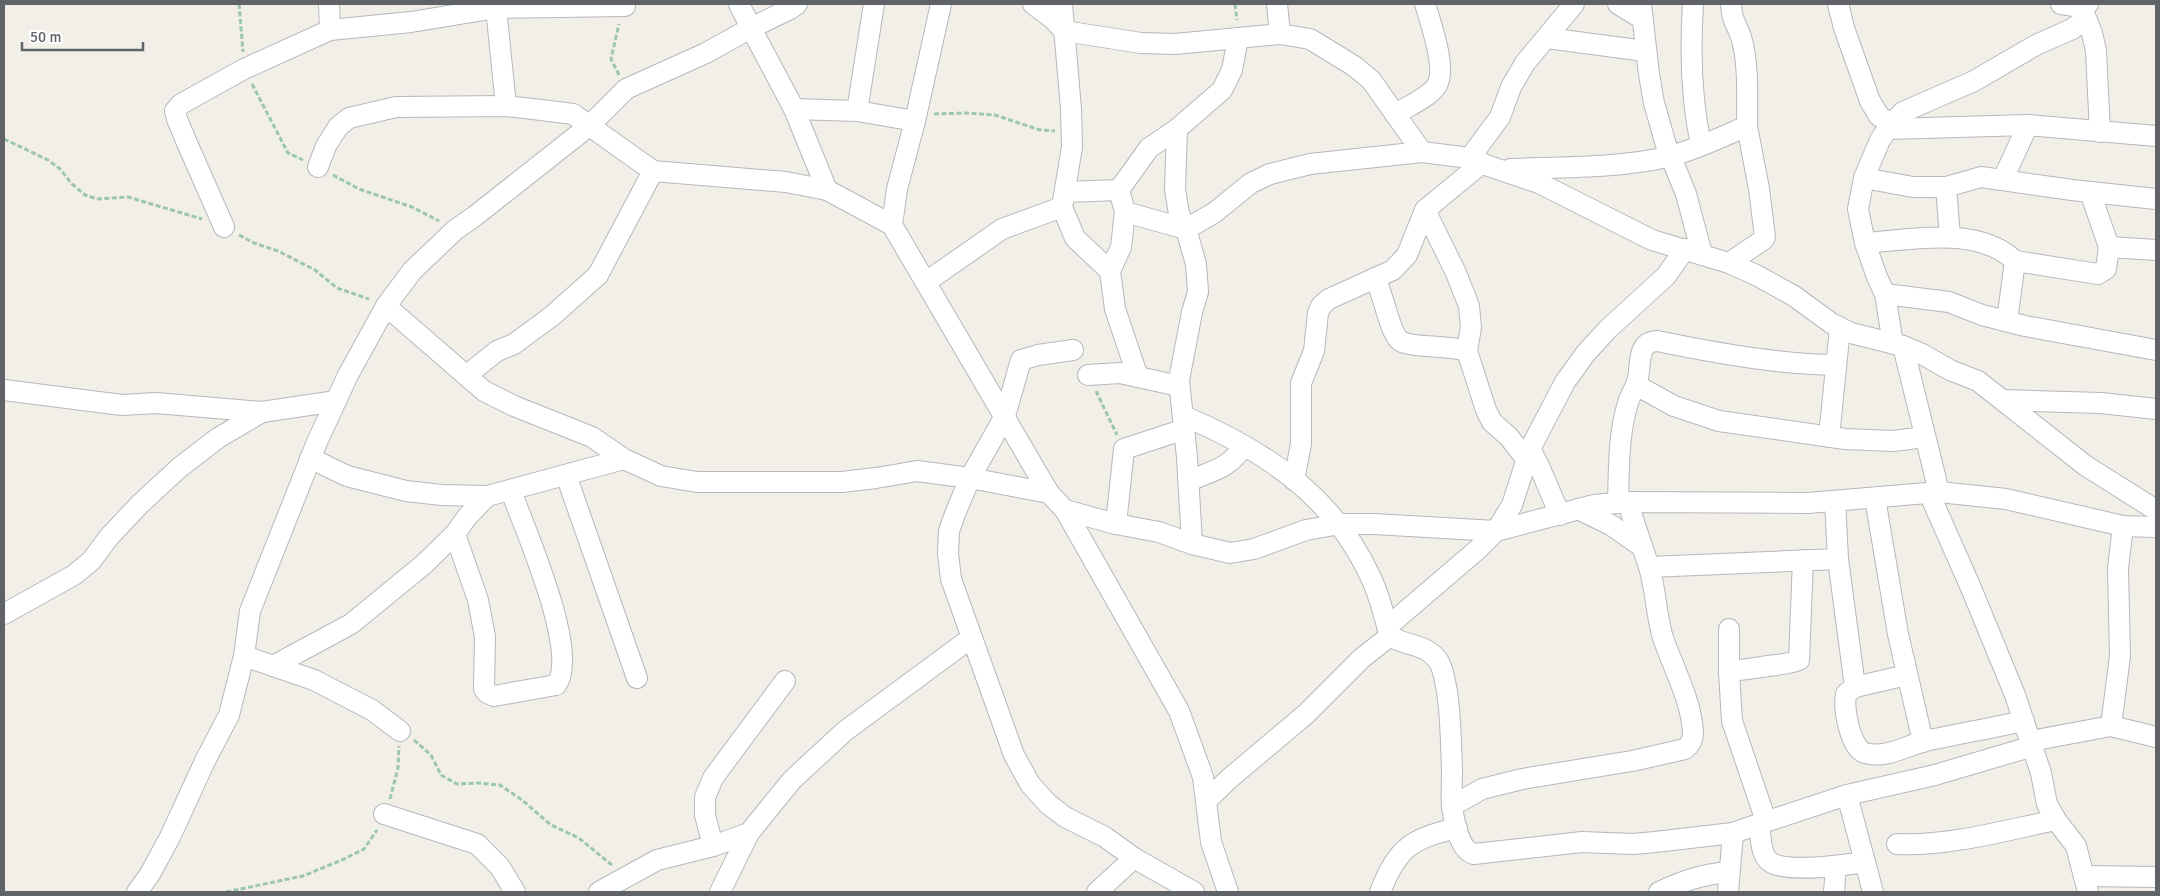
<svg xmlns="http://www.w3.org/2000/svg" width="2160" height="896" font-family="Signika,sans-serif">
<rect width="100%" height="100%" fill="#f1efe8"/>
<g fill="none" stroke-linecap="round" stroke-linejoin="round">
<!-- minor casing -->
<g stroke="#b5b8bc" stroke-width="22">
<g id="minor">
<path d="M329 4 330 30"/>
<path d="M797 4 790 9 751 28 794 109 827 190"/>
<path d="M941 4 915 121 897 189 892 225 1049 493 1065 510 1179 711 1203 777 1211 842 1228 892"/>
<path d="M1033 4 1053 19 1064 31 1141 43 1175 44 1280 34 1310 39 1354 66 1371 80 1422 152 1462 157 1539 183 1652 240 1729 263 1756 275 1794 296 1831 323 1851 333 1903 346 1922 354 1950 370 1978 381 2086 466 2156 510"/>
<path d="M1062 4 1071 109 1072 147 1062 207 1075 238 1110 271"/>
<path d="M1277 4 1280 34"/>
<path d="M1618 4 1641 18"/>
<path d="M1641 4 1649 74 1654 103 1666 145 1686 194 1702 254"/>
<path d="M1693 4C1690 51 1691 99 1701 145"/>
<path d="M1838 4 1844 28 1870 101 1879 116 1891 124"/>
<path d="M2061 4 2081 7 2088 4"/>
<path d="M496 8 506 106"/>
<path d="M2082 8 2092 33 2096 51 2100 132"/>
<path d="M1547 38 1645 51"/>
<path d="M794 109 857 111 915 121"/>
<path d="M857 111 874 4"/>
<path d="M1395 114C1408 106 1429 98 1437 85 1447 68 1430 21 1425 4"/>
<path d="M1177 129 1175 189 1179 214 1186 229 1196 264 1198 292 1192 312 1179 380 1187 457 1192 544"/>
<path d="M1888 129 2028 125 2156 136"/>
<path d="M1469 159 1500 117 1511 87 1525 63 1574 4"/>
<path d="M318 167 326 146 338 127 349 118 396 107 506 106 533 109 573 114 653 171 786 182 827 190 892 225"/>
<path d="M1510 169C1560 167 1624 168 1671 156 1697 149 1722 137 1747 126 1747 99 1749 62 1741 37 1736 22 1732 22 1731 4"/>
<path d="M1864 178 1913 187H1946L1981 177 2072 190 2156 199"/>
<path d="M2003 179 2028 125"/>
<path d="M1946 187 1950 237"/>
<path d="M1065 192 1119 190"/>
<path d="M2090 192 2109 247"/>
<path d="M1425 210 1456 273 1469 306 1471 327 1467 351 1486 410 1492 422 1509 437 1526 459"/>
<path d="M1125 212 1119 190 1149 148 1177 129 1222 90 1232 70 1238 38"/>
<path d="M224 227 187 143 177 119 175 111 181 104 244 69 330 30 411 22 496 8 625 6V4"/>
<path d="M1865 243C1912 240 1977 225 2015 261L2007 321"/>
<path d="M2015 261 2098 274 2106 269 2109 247 2156 250"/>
<path d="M1729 263 1763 240 1765 237 1759 189 1747 126"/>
<path d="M1375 278C1383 295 1386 314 1393 330 1395 334 1397 340 1402 342 1415 348 1448 345 1467 351"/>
<path d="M926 282 1002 229 1062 207"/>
<path d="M1885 294 1949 302 1982 315 2025 326 2156 350"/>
<path d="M386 306 484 391 514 406 592 437 624 459 661 476 697 482H842L876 478 917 471 970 478 1049 493"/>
<path d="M1893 344 1885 294 1877 277 1865 243 1858 209 1864 178 1880 140 1891 124 1903 112 1974 81 2036 45 2072 29 2086 19"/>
<path d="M1903 346 1939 492"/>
<path d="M1073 350 1038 355 1021 360 1005 416 970 478 955 514 949 531 948 553 951 579 1014 755 1030 784 1048 804 1065 817 1105 837 1134 858 1194 892"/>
<path d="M467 375 497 351 514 344 552 316 598 275 653 171"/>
<path d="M1088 375 1120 373 1179 386"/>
<path d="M1138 377 1115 309 1110 271 1121 247 1125 212 1186 229 1214 213 1251 183 1270 174 1310 164 1422 152"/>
<path d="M1636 385 1674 406 1719 421 1845 439 1893 441 1925 437"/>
<path d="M4 390 122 405 156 403 262 412"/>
<path d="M2003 400 2101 403 2156 409"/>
<path d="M1184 416C1264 450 1334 496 1371 578 1380 596 1384 617 1390 636 1407 647 1427 643 1439 662 1444 671 1445 681 1447 692 1451 718 1451 745 1452 772 1452 784 1451 796 1452 807 1454 820 1459 850 1474 854L1582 842 1633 844 1655 842 1733 833 1759 824C1761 835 1760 854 1769 861 1783 874 1845 865 1865 862"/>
<path d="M1829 437 1840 328"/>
<path d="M1530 449 1539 466 1560 515"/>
<path d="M310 458 347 476 406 491 442 495 487 496 624 459"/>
<path d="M566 475 637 678"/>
<path d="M1294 480 1301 444V383L1314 351 1318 313 1321 306 1329 299 1393 270 1407 255 1425 210 1482 163"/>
<path d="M1189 481C1214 470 1228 469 1244 446"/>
<path d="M1929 493 1971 588 2015 695 2041 773 2047 804 2056 820 2076 846 2088 892"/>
<path d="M1875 498 1898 634 1923 742"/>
<path d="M1835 501 1838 559 1855 687"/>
<path d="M1618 503C1619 470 1618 435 1628 403 1630 395 1635 389 1637 382 1642 368 1635 342 1657 341 1716 353 1776 364 1836 365"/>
<path d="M1578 509 1611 525 1641 546"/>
<path d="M1065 510 1116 524 1159 532 1192 544 1230 553 1254 549 1306 530 1340 524H1374L1496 531 1594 505 1628 502 1808 503 1939 492 2006 499 2123 526 2156 527"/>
<path d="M1116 524 1124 449 1185 429"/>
<path d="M455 534 478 600 485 637 484 689 487 693 494 696 556 685C581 655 524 527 511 491"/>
<path d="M1649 567 1838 559"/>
<path d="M4 614 74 575 91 561 109 537 140 504 179 468 218 438 262 412 336 401"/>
<path d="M1387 627 1477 550 1496 531 1512 505 1530 449 1565 382 1586 353 1608 329 1666 276 1685 249"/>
<path d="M1729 629V672L1732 721 1766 821"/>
<path d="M244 656 314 680 372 710 400 731"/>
<path d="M273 666 351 624 423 565 455 534 467 517 487 496"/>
<path d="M1729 672C1740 669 1794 664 1799 660L1803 560"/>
<path d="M1907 675 1855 687 1846 694C1843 708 1850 748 1865 753 1885 759 1906 746 1925 741 1958 734 1991 728 2024 721"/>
<path d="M2111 726 2120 656 2118 568 2123 526"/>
<path d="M2031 741 2111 726 2156 737"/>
<path d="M1847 795 1873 892"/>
<path d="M1207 800 1230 778 1306 714 1362 658 1390 636"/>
<path d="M1452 806 1482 789 1522 779 1632 761 1685 749C1690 745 1693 740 1693 733 1692 702 1673 667 1663 638 1656 615 1656 590 1649 567 1642 545 1634 524 1628 502"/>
<path d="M384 814 477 844 500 867 515 892"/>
<path d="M1759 824 1847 795 1935 775 2033 746"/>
<path d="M1897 844C1946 847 2007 830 2056 820"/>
<path d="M713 846 705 815V797L713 778 785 681"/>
<path d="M2084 876 2156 877"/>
<path d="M137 892 150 874 170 837 205 761 229 715 244 656 250 611 317 442 348 375 386 306 412 271 455 230 475 216 589 126 626 89 706 53 751 28 739 4"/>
<path d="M599 892 657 860 713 846 749 833"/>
<path d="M720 892 749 833 792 780 845 731 971 638"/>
<path d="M1097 892 1134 858"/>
<path d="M1380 892C1398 847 1411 839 1457 828"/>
<path d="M1659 892C1683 881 1703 874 1729 872"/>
<path d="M1728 892 1733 833"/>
<path d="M1834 892 1836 866"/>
</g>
</g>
<!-- path -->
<g stroke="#9cc7a9" stroke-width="3" stroke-dasharray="5 2.5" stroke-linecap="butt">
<path d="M239 4 243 52"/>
<path d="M1235 4 1237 20"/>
<path d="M619 75 611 59 619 24"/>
<path d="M252 84 288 153 303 160"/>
<path d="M934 114 967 113 995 115 1040 130 1055 131"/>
<path d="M4 139 48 160 60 169 72 184 85 195 98 199 128 197 202 219"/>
<path d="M333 175 359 189 412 207 439 221"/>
<path d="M239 235 254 243 278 251 315 270 337 288 369 299"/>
<path d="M1096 391 1117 435"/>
<path d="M414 740 431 755 441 775 457 784 478 783 500 785 522 800 551 825 579 838 613 866"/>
<path d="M390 799 398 768 399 746"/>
<path d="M226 892 303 876 344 859 364 849 377 830"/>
</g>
<!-- minor -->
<use href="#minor" stroke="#fff" stroke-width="20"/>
</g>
<!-- border -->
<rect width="2160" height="896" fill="none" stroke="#5f6368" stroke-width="10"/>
<!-- scale -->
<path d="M22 42v8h121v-8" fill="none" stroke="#5f6368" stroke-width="2.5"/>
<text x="30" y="42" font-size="15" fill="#5f6368" stroke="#ffffff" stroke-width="4" paint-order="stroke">50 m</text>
</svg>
